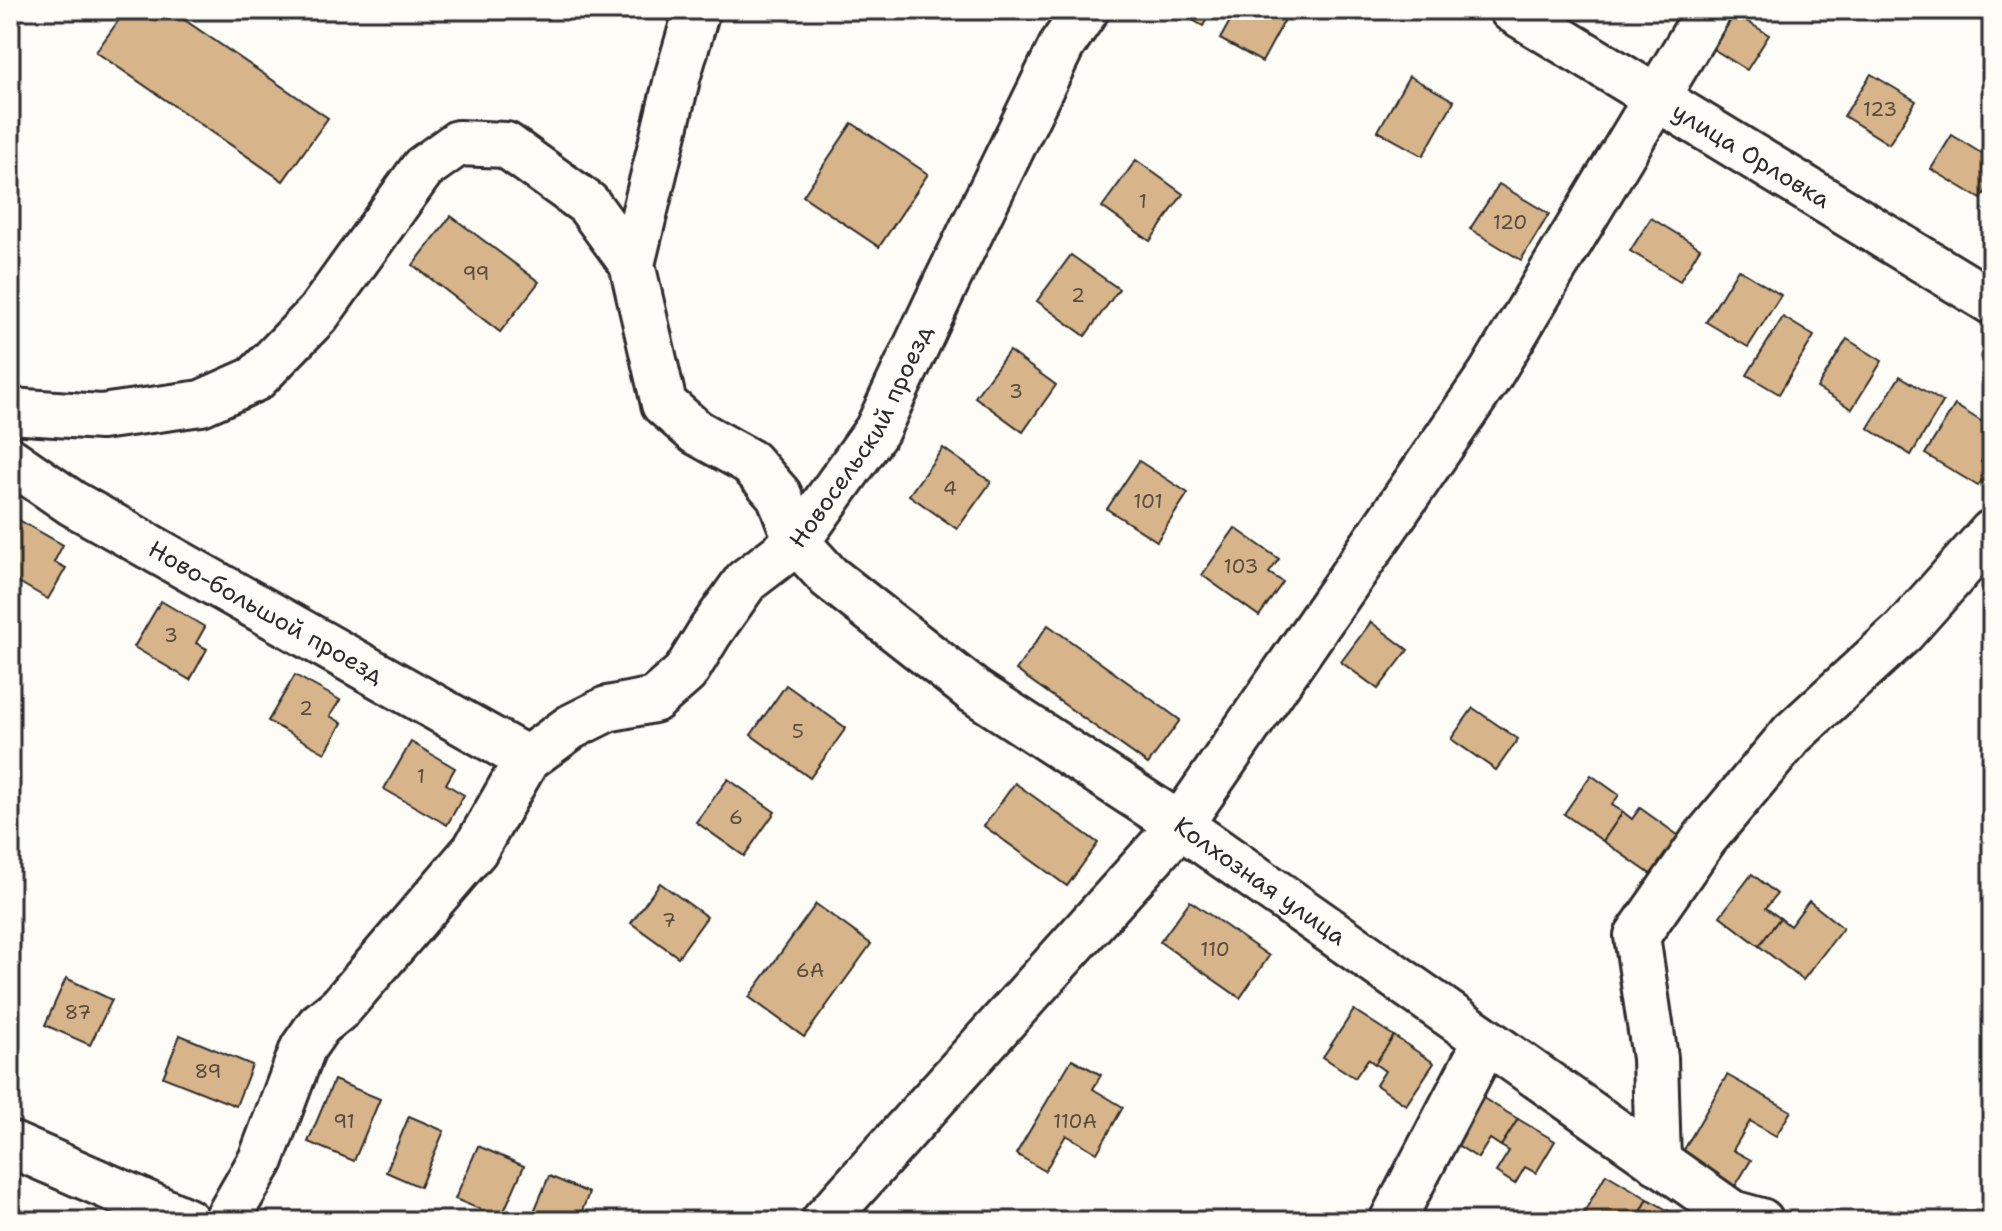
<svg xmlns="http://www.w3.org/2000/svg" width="2002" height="1231" font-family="'Shantell Sans',sans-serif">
<rect width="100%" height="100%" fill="#fdfcf7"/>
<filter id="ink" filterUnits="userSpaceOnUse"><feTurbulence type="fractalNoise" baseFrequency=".0125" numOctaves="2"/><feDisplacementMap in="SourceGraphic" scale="16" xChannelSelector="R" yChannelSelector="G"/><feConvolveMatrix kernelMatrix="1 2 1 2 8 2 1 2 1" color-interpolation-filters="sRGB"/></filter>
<g filter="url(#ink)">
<!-- building -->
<g fill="#d7b489" stroke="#2b2b2b" stroke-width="2">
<path d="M126 10H170L328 118 283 181 96 52Z"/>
<path d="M1175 10H1212L1203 26Z"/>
<path d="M1236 10H1286L1289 12 1262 62 1220 39Z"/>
<path d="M1732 12 1769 35 1747 70 1710 47Z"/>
<path d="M1871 74 1916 101 1889 144 1844 116Z"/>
<path d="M1409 76 1454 101 1423 156 1378 131Z"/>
<path d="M852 123 928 174 879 247 803 196Z"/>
<path d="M1952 135 1992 160V181L1981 199 1931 169Z"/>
<path d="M1136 160 1183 194 1150 241 1102 207Z"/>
<path d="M1499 184 1549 214 1521 260 1470 229Z"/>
<path d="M451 216 539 282 500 332 413 265Z"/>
<path d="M1651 218 1700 248 1680 281 1630 251Z"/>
<path d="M1071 255 1119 289 1085 336 1037 301Z"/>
<path d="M1738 269 1781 295 1748 347 1706 322Z"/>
<path d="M1783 317 1814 336 1779 394 1747 375Z"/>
<path d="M1847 339 1882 361 1852 409 1817 388Z"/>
<path d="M1009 351 1056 385 1023 432 975 397Z"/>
<path d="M1900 376 1943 402 1911 455 1868 428Z"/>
<path d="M1955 405 1992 428V445L1981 462 1990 467 1978 486 1925 454Z"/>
<path d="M943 448 991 482 957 529 909 495Z"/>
<path d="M1139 461 1188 493 1157 541 1107 509Z"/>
<path d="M19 520 63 545 54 562 66 568 48 599 10 577V535Z"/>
<path d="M1235 528 1279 559 1269 573 1283 582 1259 616 1202 575Z"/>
<path d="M161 601 205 627 196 643 207 649 190 680 134 647Z"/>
<path d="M1371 622 1408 650 1378 689 1341 662Z"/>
<path d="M1048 625 1180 720 1148 764 1016 670Z"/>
<path d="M295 675 340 700 330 716 342 723 325 753 268 721Z"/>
<path d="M786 685 846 728 810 778 751 735Z"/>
<path d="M1473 708 1518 739 1496 770 1451 739Z"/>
<path d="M411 742 455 768 446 784 464 795 447 825 384 789Z"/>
<path d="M1591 775 1619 795 1612 805 1623 812 1603 841 1564 814Z"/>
<path d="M728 779 775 812 744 856 696 822Z"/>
<path d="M1015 783 1098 843 1067 886 984 826Z"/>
<path d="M1640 808 1679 836 1652 875 1603 841 1623 812 1632 819Z"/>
<path d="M1752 874 1777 894 1766 908 1780 918 1759 946 1720 916Z"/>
<path d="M660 883 707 917 678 957 631 923Z"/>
<path d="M1190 901 1269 956 1240 998 1160 942Z"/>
<path d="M1809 901 1843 928 1803 980 1759 946 1780 918 1790 926Z"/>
<path d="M816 904 871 944 804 1037 749 997Z"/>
<path d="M66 978 112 1000 90 1045 45 1025Z"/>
<path d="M1354 1010 1394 1036 1375 1064 1368 1059 1355 1078 1323 1057Z"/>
<path d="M180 1035 252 1065 236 1106 163 1077Z"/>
<path d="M1394 1036 1434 1063 1406 1105 1376 1085 1385 1071 1375 1064Z"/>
<path d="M1072 1059 1101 1075 1093 1089 1123 1107 1097 1153 1066 1135 1045 1171 1016 1154Z"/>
<path d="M1727 1075 1791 1111 1776 1136 1750 1121 1733 1150 1751 1160 1731 1193 1677 1162Z"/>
<path d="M334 1080 380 1099 354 1161 308 1142Z"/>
<path d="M1478 1095 1518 1119 1501 1146 1490 1139 1478 1158 1451 1141Z"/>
<path d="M409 1116 444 1131 420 1187 386 1172Z"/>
<path d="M1518 1119 1555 1141 1536 1173 1525 1167 1515 1184 1496 1172 1509 1151 1501 1146Z"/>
<path d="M478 1146 524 1166 501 1218 455 1199Z"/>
<path d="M1606 1174 1648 1199 1636 1221H1579Z"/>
<path d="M549 1176 589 1193 578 1221H530Z"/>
<path d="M1648 1199 1686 1221H1636Z"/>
</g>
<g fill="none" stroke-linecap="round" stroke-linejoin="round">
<!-- minor casing -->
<g stroke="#2b2b2b" stroke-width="50">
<g id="minor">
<path id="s1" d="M697 10 678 75 632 264 664 404 696 432 750 462 779 495 797 542 829 577 974 691 1180 825 1732 1213 1761 1221"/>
<path id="s2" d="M1512 10 1992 302"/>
<path d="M10 411 101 417 201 403 255 379 318 314 423 168 458 143 506 145 588 204 632 264"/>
<path id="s3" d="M10 460 72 503 527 759"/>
<path d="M10 1144 187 1221"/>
<path d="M1658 1162 1655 1058 1637 936 1705 838 1792 734 1903 632 1992 532"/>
<path id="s4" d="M226 1221 261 1160 303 1048 319 1025 340 1008 475 850 527 759 571 727 607 709 654 700 685 673 710 632 746 581 797 542 877 430 946 283 1062 45 1086 10"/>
<path d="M824 1221 1180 825 1490 375 1709 10"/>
<path d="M1392 1221 1486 1041"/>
</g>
</g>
<!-- minor -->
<use href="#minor" stroke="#fdfcf7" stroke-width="44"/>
</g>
</g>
<g text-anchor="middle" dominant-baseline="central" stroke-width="7" stroke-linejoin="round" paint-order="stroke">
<!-- number labels -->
<g font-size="20" fill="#564d42">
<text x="1880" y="109">123</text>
<text x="1143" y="201">1</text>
<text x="1510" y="222">120</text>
<text x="476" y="273">99</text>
<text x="1078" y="295">2</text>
<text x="1016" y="391">3</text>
<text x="950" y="488">4</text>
<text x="1148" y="501">101</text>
<text x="1241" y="566">103</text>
<text x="171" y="635">3</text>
<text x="306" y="708">2</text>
<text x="798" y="731">5</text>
<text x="421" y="776">1</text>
<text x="736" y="817">6</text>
<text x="669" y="920">7</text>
<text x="1215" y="949">110</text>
<text x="810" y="970">6А</text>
<text x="78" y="1012">87</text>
<text x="208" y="1071">89</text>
<text x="344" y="1121">91</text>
<text x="1075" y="1121">110А</text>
</g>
<!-- street labels -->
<g font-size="24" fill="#2b2b2b" stroke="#fdfcf7">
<text stroke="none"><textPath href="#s2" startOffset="280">улица Орловка</textPath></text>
<text stroke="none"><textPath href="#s4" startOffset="1040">Новосельский проезд</textPath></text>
<text stroke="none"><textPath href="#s3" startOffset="298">Ново-большой проезд</textPath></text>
<text stroke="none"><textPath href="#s1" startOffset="1180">Колхозная улица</textPath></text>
</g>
</g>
<!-- margin -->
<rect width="2002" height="1231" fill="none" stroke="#fdfcf7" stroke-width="40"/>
<rect x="20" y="20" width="1962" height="1191" fill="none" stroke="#2b2b2b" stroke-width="3" filter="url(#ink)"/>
</svg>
